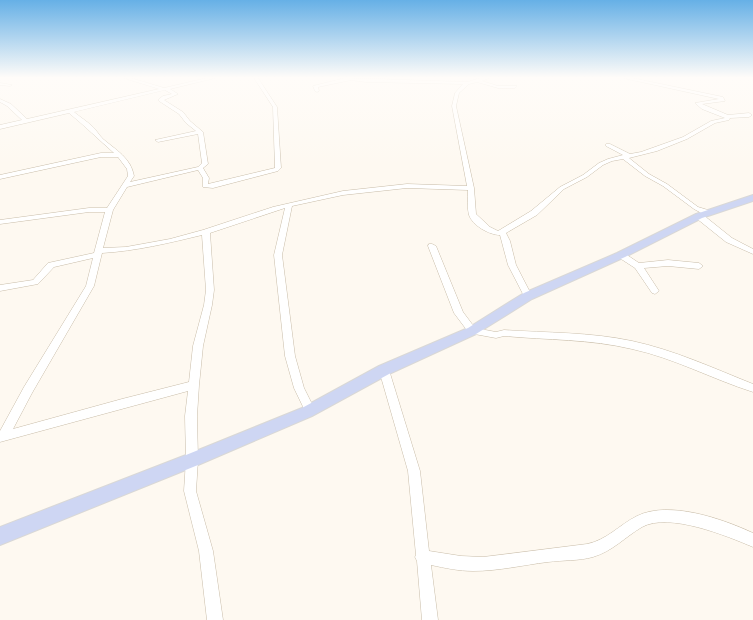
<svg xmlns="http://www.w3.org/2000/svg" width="753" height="620" font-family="Lato,sans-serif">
<rect width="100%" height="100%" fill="#fef9f1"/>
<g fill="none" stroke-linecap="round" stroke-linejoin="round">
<!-- minor casing -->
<g stroke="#c9bda9" stroke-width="1">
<g id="minor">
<path d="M124 78H131L164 88 207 78H215L170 89 178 94 164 100 183 112 190 121 203 132 208 164 203 168 209 178 208 184 275 168 273 107 254 78H258L277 107 281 168 278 171 213 188 203 187V178L198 170 127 187 113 210 103 248 126 247 170 239 203 230 273 207 343 191 407 184 467 186 452 106 455 93 463 84 366 82 351 80 318 87 319 91 317 92 315 91 313 86 345 78 467 82 481 78H489L482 81 498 86H517L515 88H498L477 82 469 84 459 93 456 106 474 188 476 214 490 227 498 231 531 211 560 187 583 175 599 163 608 159 623 155 606 146V144H610L630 154 641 152 683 137 711 121 725 118 702 109 695 103 719 99 623 78H632L723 97 725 101 702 104 728 115 749 113 752 115 749 117 730 118 729 120 715 123 687 139 657 151 629 158 649 174 667 184 698 207 711 211V215H705L694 209 663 186 645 176 623 159 612 161 603 165 587 177 564 189 537 215 506 233 510 241 516 265 532 296 528 299 524 296 508 265 500 235C489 235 472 225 469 215 467 208 468 198 468 190L407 188 343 195 292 206 282 255 295 356 304 388 315 410 314 413 310 415 306 413 294 388 285 356 274 255 285 208 210 233 214 290 212 305 203 346 199 385 197 416 198 460 196 491 213 551 223 620H207L199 551 184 491 186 460 185 416 188 391 0 442V431L24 387 86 286 93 258 54 267 38 284 0 291V285L33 280 48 263 94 253 105 212H89L0 224V220L89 208H107L128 176 127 169 118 157H101L0 179V175L101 153H114C99 140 85 126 69 113L0 129V125L22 120 7 106 0 102V99L11 104 27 119 159 89ZM165 90 172 94 163 96 159 99V101L179 114 186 123 196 131 155 140 158 142 198 134 202 163 198 167 130 182 134 176C131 158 116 150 103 139 99 135 97 131 93 127 88 122 80 117 74 112ZM202 235 206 290 204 305 193 346 189 382 122 399 13 429 32 393 94 286 102 253C136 251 169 243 202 235Z"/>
<path d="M0 83 12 85 10 86 0 85Z"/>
<path d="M696 214H702L732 238 753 249V254L726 242 696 218Z"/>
<path d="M429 244H432L436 246 463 312 475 328 496 332 504 330C547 333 590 332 632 341 674 350 713 368 753 384V392C712 379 674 358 632 349 590 339 547 340 504 336L496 338 469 333 454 313 428 246Z"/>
<path d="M618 253H624L639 263 668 260 699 263 703 266 699 269 668 266 644 268 659 291 655 294 652 293 635 268 618 257 617 255Z"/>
<path d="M384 366 388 367 389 370 420 471 429 551 461 556 483 557 587 544C607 540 619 525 637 516 669 500 723 519 753 533V547C727 536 669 512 642 527 625 537 613 551 593 557 579 561 563 560 548 562 523 565 499 571 473 571 459 571 445 568 431 565L438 620H422L417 561 415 557 416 555 408 471 379 370 380 367Z"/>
</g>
</g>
<!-- major casing -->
<g stroke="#d9d8d6" stroke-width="2">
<path id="major" d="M753 195V201L702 218 625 257 532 299 476 334 389 374 312 416 198 465 0 545V527L186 455 302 408 379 366 468 328 524 293 617 253 696 214Z"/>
</g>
<!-- minor -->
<use href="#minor" fill="#fff" fill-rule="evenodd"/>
<!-- major -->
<use href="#major" fill="#ced6f3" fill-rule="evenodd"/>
</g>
<!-- sky -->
<linearGradient id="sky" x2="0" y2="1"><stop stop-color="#66b0e6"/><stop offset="0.47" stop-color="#fffcf9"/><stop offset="1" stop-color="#fffcf9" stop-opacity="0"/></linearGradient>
<rect width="753" height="165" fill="url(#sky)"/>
</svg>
